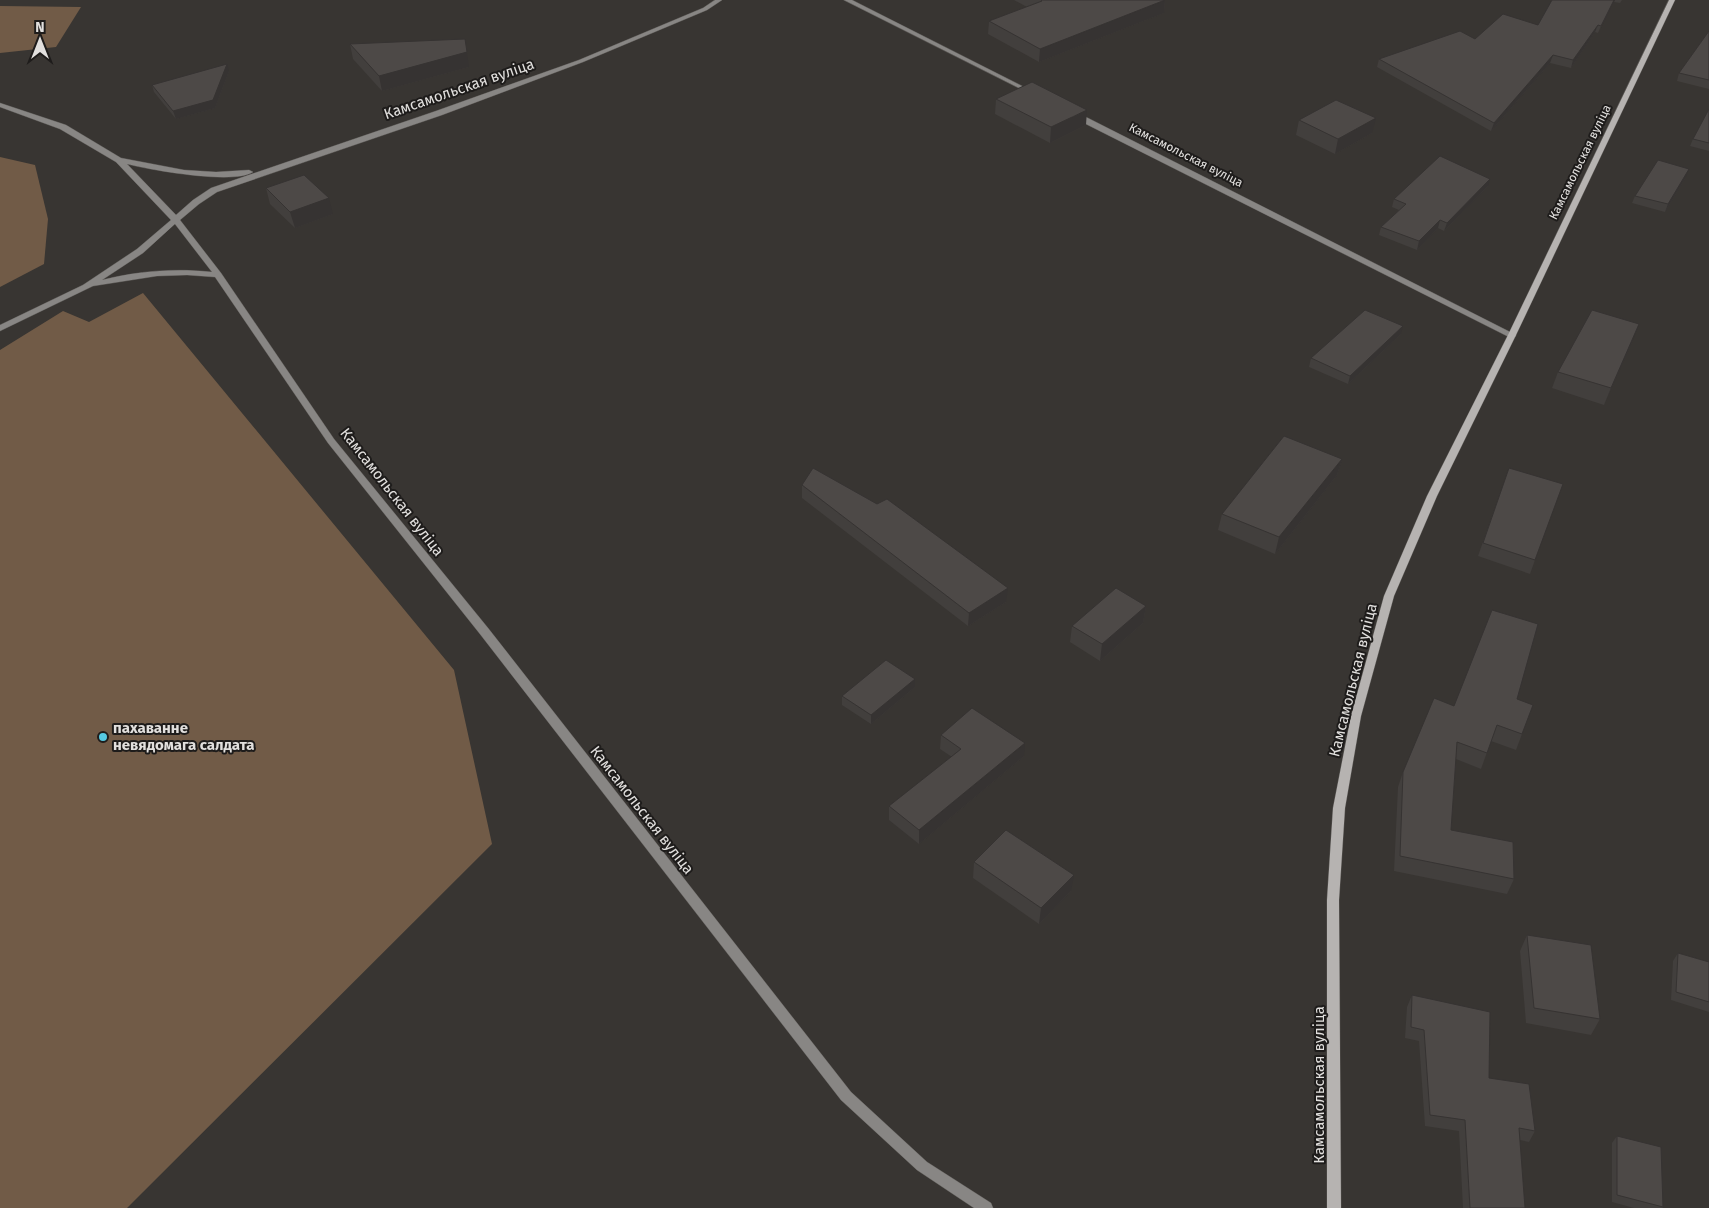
<svg xmlns="http://www.w3.org/2000/svg" width="1709" height="1208" font-family="'Fira Sans',sans-serif">
<rect width="100%" height="100%" fill="#383532"/>
<!-- green -->
<g fill="#715b47">
<path d="M0 6 81 7 56 47 0 53Z"/>
<path d="M0 157 35 165 48 219 44 264 0 287Z"/>
<path d="M143 293 454 670 492 844 127 1208H0V350L63 311 89 322Z"/>
</g>
<g fill="none" stroke-linecap="round" stroke-linejoin="round">
<!-- street casing -->
<g stroke="#575451" stroke-width="1">
<g id="street">
<path d="M715 0H722L707 10 583 62 442 115 217 192 199 204 180 220 221 273 334 439 488 628 851 1092 927 1162 991 1203 993 1208H974L917 1170 841 1100 480 634 328 443 215 277 187 275 157 276 93 286 0 331V325L83 285 137 249 171 220 116 162 60 129 0 107V103L66 125 121 158 184 170 216 172 249 170 253 172C234 185 151 170 127 164L176 215 193 200 211 188 436 111 579 60 703 8ZM175 224 212 272C174 268 138 271 102 280L143 253Z"/>
<path d="M844 0H852L1034 92 1029 93Z"/>
<path d="M1072 113H1078L1516 335 1515 337H1509L1072 117Z"/>
</g>
</g>
<!-- secondary casing -->
<g stroke="#575451" stroke-width="1">
<path id="secondary" d="M1669 0H1675L1516 335 1437 496 1394 596 1361 716 1345 808 1339 900 1341 1208H1327V900L1333 808 1351 716 1384 596 1427 496 1508 335Z"/>
</g>
<!-- street -->
<use href="#street" fill="#888684" fill-rule="evenodd"/>
<!-- secondary -->
<use href="#secondary" fill="#b6b3b1" fill-rule="evenodd"/>
</g>
<!-- wall -->
<g fill="#423f3d">
<path d="M1014 0H1165L1164 13 1039 62 988 34 989 21 1027 7Z"/>
<path d="M1552 0H1622L1620 3 1614 2 1598 33 1595 32 1571 68 1550 63 1491 131 1377 67 1379 59 1475 39 1538 25Z"/>
<path d="M1709 31V89L1677 81 1679 73Z"/>
<path d="M350 44 469 67 382 91 353 59Z"/>
<path d="M229 71 215 108 176 119 154 92 152 85Z"/>
<path d="M996 99 1086 125 1050 143 995 114Z"/>
<path d="M1709 109V151L1690 146 1693 139Z"/>
<path d="M1299 120 1372 133 1335 154 1296 135Z"/>
<path d="M1686 177 1665 212 1632 203 1635 196Z"/>
<path d="M1488 186 1444 231 1438 228 1417 250 1379 235 1381 227 1399 210 1392 207 1394 199Z"/>
<path d="M266 188 333 214 295 228 270 204Z"/>
<path d="M1401 334 1348 384 1309 367 1311 358Z"/>
<path d="M1633 340 1604 405 1552 388 1558 372Z"/>
<path d="M1342 459 1337 475 1275 554 1218 530 1222 514Z"/>
<path d="M1509 468 1535 560 1530 574 1478 556Z"/>
<path d="M802 485 877 504 1006 602 968 626 802 498Z"/>
<path d="M1146 606 1143 623 1100 661 1070 642 1072 626Z"/>
<path d="M915 687 871 724 842 705V696Z"/>
<path d="M1517 699 1522 734 1516 750 1491 741 1481 769 1456 759 1451 830 1514 879 1507 894 1394 871 1398 787 1403 772 1454 706Z"/>
<path d="M941 735 1024 756 919 844 889 820V806L952 757 940 749Z"/>
<path d="M974 862 1071 891 1039 924 973 878Z"/>
<path d="M1527 935 1600 1019 1591 1035 1526 1023 1520 951Z"/>
<path d="M1678 953 1709 962V1012L1671 1000 1673 961Z"/>
<path d="M1412 995 1489 1078 1535 1131 1529 1142 1520 1140 1525 1208H1463L1459 1131 1425 1126 1419 1041 1405 1038 1407 1007Z"/>
<path d="M1617 1136 1663 1207V1208H1634L1612 1202V1143Z"/>
</g>
<!-- shaded-wall -->
<g fill="#363332">
<path d="M1165 0 1164 13 1039 62 1040 49Z"/>
<path d="M1614 0H1615L1614 2 1598 33 1601 26Z"/>
<path d="M1598 25 1595 32 1571 68 1573 60Z"/>
<path d="M465 39 469 67 382 91 379 76Z"/>
<path d="M1553 55 1550 63 1491 131 1494 123Z"/>
<path d="M227 64 229 71 215 108 176 119 173 111Z"/>
<path d="M1087 110 1086 125 1050 143 1051 127Z"/>
<path d="M1376 118 1372 133 1335 154 1338 139Z"/>
<path d="M1689 169 1686 177 1665 212 1668 204Z"/>
<path d="M1490 179 1488 186 1444 231 1447 223Z"/>
<path d="M329 198 333 214 295 228 290 212Z"/>
<path d="M1440 220 1438 228 1417 250 1419 241Z"/>
<path d="M1639 324 1633 340 1604 405 1611 388Z"/>
<path d="M1403 326 1401 334 1348 384 1350 376Z"/>
<path d="M1342 459 1337 475 1275 554 1279 537Z"/>
<path d="M1008 588 1006 602 968 626 969 613Z"/>
<path d="M1146 606 1143 623 1100 661 1102 644Z"/>
<path d="M915 679V687L871 724V715Z"/>
<path d="M1025 743 1024 756 919 844V830Z"/>
<path d="M1074 875 1071 891 1039 924 1041 908Z"/>
</g>
<!-- building -->
<g fill="#4d4947" stroke="#363332">
<path d="M1041 0H1165L1040 49 989 21 1042 1Z"/>
<path d="M1552 0H1614L1601 26 1598 25 1573 60 1553 55 1494 123 1379 59 1460 31 1475 39 1503 14 1538 25Z"/>
<path d="M1709 31V80L1679 73Z"/>
<path d="M465 39 467 52 379 76 350 44Z"/>
<path d="M227 64 213 100 173 111 152 85Z"/>
<path d="M1032 82 1087 110 1051 127 996 99Z"/>
<path d="M1336 100 1376 118 1338 139 1299 120Z"/>
<path d="M1709 109V143L1693 139Z"/>
<path d="M1440 156 1490 179 1447 223 1440 220 1419 241 1381 227 1406 204 1394 199Z"/>
<path d="M1658 160 1689 169 1668 204 1635 196Z"/>
<path d="M304 175 329 198 290 212 266 188Z"/>
<path d="M1365 310 1403 326 1350 376 1311 358Z"/>
<path d="M1592 310 1639 324 1611 388 1558 372Z"/>
<path d="M1284 436 1342 459 1279 537 1222 514Z"/>
<path d="M813 468 877 504 887 499 1008 588 969 613 802 485Z"/>
<path d="M1509 468 1563 484 1535 560 1483 543Z"/>
<path d="M1116 588 1146 606 1102 644 1072 626Z"/>
<path d="M1492 610 1538 624 1517 699 1533 705 1522 734 1497 725 1487 753 1457 742 1451 830 1513 842 1514 879 1400 856 1403 772 1434 698 1454 706Z"/>
<path d="M886 660 915 679 871 715 842 696Z"/>
<path d="M972 708 1025 743 919 830 889 806 961 749 941 735Z"/>
<path d="M1006 830 1074 875 1041 908 974 862Z"/>
<path d="M1527 935 1591 945 1600 1019 1534 1008Z"/>
<path d="M1678 953 1709 962V1002L1676 992Z"/>
<path d="M1412 995 1490 1012 1489 1078 1529 1084 1535 1131 1519 1128 1525 1208H1470L1465 1120 1430 1115 1424 1030 1411 1027Z"/>
<path d="M1617 1136 1661 1147 1663 1207 1617 1195Z"/>
</g>
<!-- markers -->
<circle fill="#56c9e1" stroke="#1e1c1b" stroke-width="2" cx="103" cy="737" r="5"/>
<g text-anchor="middle" dominant-baseline="central" stroke-width="4" stroke-linejoin="round" paint-order="stroke">
<!-- far-street labels -->
<g font-size="12" fill="#e2e0de" stroke="#1e1c1b">
<text transform="translate(1186 155) rotate(27)">Камсамольская вуліца</text>
<text transform="translate(1580 162) rotate(-64)">Камсамольская вуліца</text>
</g>
<!-- street labels -->
<g font-size="15" fill="#e2e0de" stroke="#1e1c1b">
<text transform="translate(459 89) rotate(-19)">Камсамольская вуліца</text>
<text transform="translate(392 492) rotate(52)">Камсамольская вуліца</text>
<text transform="translate(1353 680) rotate(-76)">Камсамольская вуліца</text>
<text transform="translate(642 810) rotate(52)">Камсамольская вуліца</text>
<text transform="translate(1319 1085) rotate(-90)">Камсамольская вуліца</text>
</g>
<!-- poi labels -->
<g font-size="15" font-weight="bold" fill="#e2e0de" stroke="#1e1c1b" text-anchor="start">
<text x="113" y="728">пахаванне<tspan x="113" dy="17">невядомага салдата</tspan></text>
</g>
</g>
<!-- north arrow -->
<g transform="translate(40 40)" stroke="#1e1c1b" stroke-width="4" paint-order="stroke">
<path d="M0-4L9 19L0 12L-9 19Z" fill="#e2e0de"/>
<text y="-8" font-size="14" font-weight="bold" text-anchor="middle" fill="#e2e0de">N</text>
</g>
</svg>
